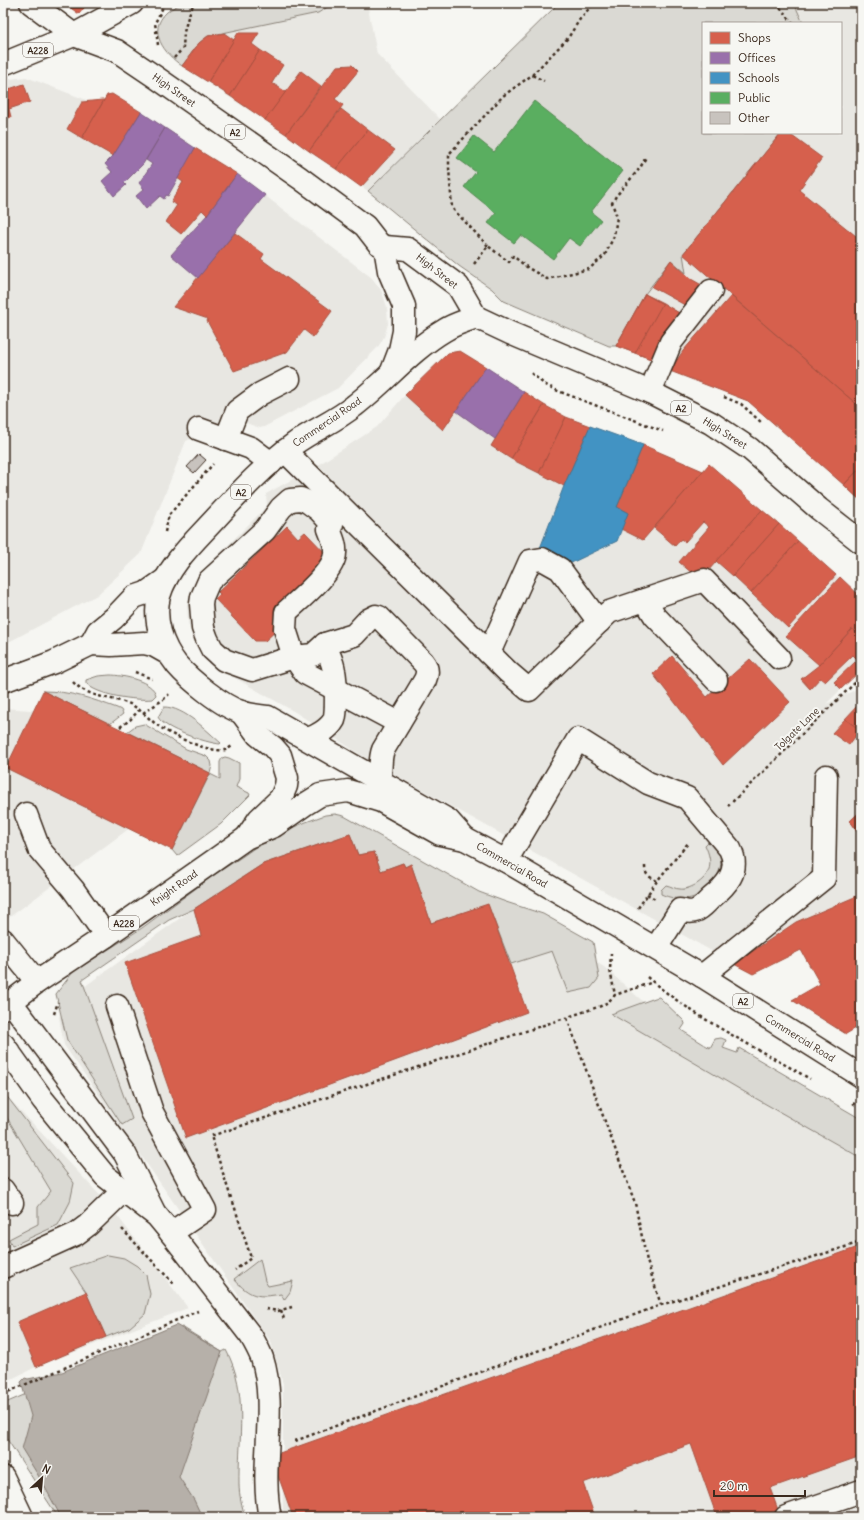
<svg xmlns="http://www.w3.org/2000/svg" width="864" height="1520" font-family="Delius,sans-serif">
<rect width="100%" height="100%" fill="#f6f6f2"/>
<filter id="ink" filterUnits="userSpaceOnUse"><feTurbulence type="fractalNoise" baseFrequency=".025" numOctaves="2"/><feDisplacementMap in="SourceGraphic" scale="8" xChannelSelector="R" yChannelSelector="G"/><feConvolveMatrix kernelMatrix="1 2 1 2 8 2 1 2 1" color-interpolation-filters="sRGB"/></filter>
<g filter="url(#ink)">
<!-- built -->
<g fill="#e8e7e2">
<path d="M334 3H367L377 54 440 119 368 191 286 134 182 66 199 43 208 36 318 13Z"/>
<path d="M752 3H861V501L748 401 670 371 651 359 616 346 645 294 753 133H841V23H768Z"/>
<path d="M26 77 89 101 104 100 107 95 112 94 207 155 259 191 372 278 381 290 384 298 387 307 388 324 384 337 378 347 338 388 264 427 260 428 235 419 186 441 141 554 97 595 3 645V80Z"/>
<path d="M460 351 544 405 566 417 643 445 703 471 709 464 861 597V670L826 704 861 687V1025L846 1034 792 1000 820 984 801 950 753 974 375 764 295 712 221 670 204 657 200 651 193 639 188 623 187 606 191 588 204 569 267 506 266 494 318 465 377 427 405 395 448 353Z"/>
<path d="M3 708 58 712 173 796 3 922Z"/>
<path d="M350 834 566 943 604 967 751 1097 779 1091 861 1137V1517H285L283 1512V1384L271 1342 64 1045 59 1017 74 994 197 906 263 864Z"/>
<path d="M3 1092 109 1205 188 1308 36 1367 3 1383Z"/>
</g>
<!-- green -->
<g fill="#dad9d3" stroke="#8a8278">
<path d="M184 3H334L318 13 208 36 199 43 182 66C165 54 146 31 167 12 172 8 178 5 184 3Z"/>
<path d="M559 3H794L803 23H703V133H781L683 254 686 273 671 260 645 294 616 346H609L504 301 492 289 459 266 368 191Z"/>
<path d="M110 675C122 675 153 681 156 695L152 699C137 701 95 695 86 683V680L98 676Z"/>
<path d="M43 691C70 691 92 699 117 708L121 710 123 714 110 724Z"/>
<path d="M164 707C184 707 207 731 221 743L220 744C207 743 163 729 158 717Z"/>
<path d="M144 724 186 749 206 756 211 761 212 766 210 773 127 732 135 726Z"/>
<path d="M225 757 229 758 239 763V779L236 787 249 793 250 795 221 824 177 856 172 850 210 774 220 779V762L222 758Z"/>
<path d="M335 814 344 816 479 892 506 902 543 914 593 942 599 978 591 988 568 993 552 951 511 964 488 905 431 923 411 864 405 867 403 863 381 871 374 852 358 855 350 834 263 864 194 909 169 920 82 980 132 1119 122 1125 67 1040 56 994 73 972 142 928 214 875 243 856 270 837 306 822 325 815Z"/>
<path d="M708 842H712C725 858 723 872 709 886 706 888 703 892 700 894 689 902 672 899 661 894V890L666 885C671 886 675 889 680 889 685 890 691 887 695 885 712 875 713 862 705 845Z"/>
<path d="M659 997 684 1021 685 1024 681 1030 710 1048 715 1039 721 1038 726 1040 723 1048 737 1053 739 1048 861 1119V1158L741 1090 611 1014 655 998Z"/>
<path d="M5 1094 74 1183 70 1202 58 1225 12 1246 9 1239 38 1224V1207L51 1191 3 1111V1097Z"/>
<path d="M108 1255 124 1258 137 1266 146 1275 150 1294 145 1314 129 1328 106 1337 86 1292 70 1268Z"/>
<path d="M260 1259 265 1281 268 1286 293 1281 290 1292 284 1300 281 1294C258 1298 250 1297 234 1279Z"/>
<path d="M182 1327 222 1352 226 1350C249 1392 238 1439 239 1484 239 1495 242 1506 245 1517H58L3 1433V1404Z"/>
</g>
<!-- water -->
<path fill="#b6b0a9" stroke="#857a71" d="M176 1325 222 1352 179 1477 194 1500 202 1517H61L41 1480 22 1449 31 1416 21 1382 25 1378 28 1379 62 1372Z"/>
<!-- shops -->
<g fill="#d6604d" stroke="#a8503f">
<path d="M64 3H88L79 14Z"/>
<path d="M224 33 234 40 208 82 182 66 199 43 208 36Z"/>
<path d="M238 33H259L252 44 260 50 230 96 208 82Z"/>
<path d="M260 50 283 65 272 83 286 92 265 120 230 96Z"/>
<path d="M352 65 358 71 335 99 343 105 309 151 286 134 337 66Z"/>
<path d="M301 71 321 86 286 134 265 120Z"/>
<path d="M24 84 30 102 9 109 11 117 3 120V91Z"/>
<path d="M112 94 141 112 113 156 82 138 107 95Z"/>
<path d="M102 100H104L82 138 67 129 82 102Z"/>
<path d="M341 109 368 130 336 169 309 151Z"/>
<path d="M368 130 395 150 361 187 336 169Z"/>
<path d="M781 133H788L822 158 799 190 861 240V408L683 254Z"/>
<path d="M195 148 237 174 207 215 202 210 181 234 166 222 177 205 171 202 183 182 177 178Z"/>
<path d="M235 233 264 254 261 259 332 311 313 337 304 330 287 352 234 371 207 321 208 319 173 307Z"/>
<path d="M671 260 691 279 707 288 694 310 652 287Z"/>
<path d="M645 294 663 303 635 353 616 346Z"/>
<path d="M645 294 679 313 651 359 616 346Z"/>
<path d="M731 296 861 408V467L844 485 748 401 670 371 683 351Z"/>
<path d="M663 303 679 313 651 359 635 353Z"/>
<path d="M460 351 486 367 443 430 405 395 448 353Z"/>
<path d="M524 392 544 405 511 459 491 446Z"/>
<path d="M544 405 566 417 539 473 511 459Z"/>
<path d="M566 417 590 426 564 486 539 473Z"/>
<path d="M643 445 703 471 643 540 621 529 628 513 617 507Z"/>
<path d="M709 464 762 510 700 580 679 562 709 527 703 522 685 542 681 539 675 546 654 528Z"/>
<path d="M861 467V501L844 485Z"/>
<path d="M861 467V501L844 485Z"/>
<path d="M762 510 779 524 733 576 716 561Z"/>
<path d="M779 524 798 541 751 593 733 576Z"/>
<path d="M287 526 298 538 305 532 330 558 320 575 274 617 281 626 265 641H255L215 599 220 594 218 592Z"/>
<path d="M798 541 836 575 788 628 751 593Z"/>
<path d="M840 577 861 597V626L856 632 852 629 819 665 786 636Z"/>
<path d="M861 626V657L859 656 857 659 853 655 825 682 820 678 810 689 801 679 819 665 852 629 856 632Z"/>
<path d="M672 656 707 697 750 659 790 702 723 765 653 674Z"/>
<path d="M855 662 861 669V670L841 689 834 682Z"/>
<path d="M43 691 210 773 172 850 6 768Z"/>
<path d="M859 704 861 705V731L845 719Z"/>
<path d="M845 719 860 730 849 745 832 733Z"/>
<path d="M861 811V836L850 821Z"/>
<path d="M861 811V836L850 821Z"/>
<path d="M350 834 358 855 374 852 381 871 403 863 405 867 411 864 431 923 488 904 527 1012 186 1138 125 963 201 936 194 909 263 864Z"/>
<path d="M857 896 861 902V1025L846 1034 792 1000 820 984 801 950 753 974 734 964 796 922Z"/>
<path d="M861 1246V1456L770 1488 778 1510 759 1517H717L691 1444 583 1483 595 1517H293L271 1456Z"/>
<path d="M86 1292 106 1337 36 1367 17 1322Z"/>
</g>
<!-- offices -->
<g fill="#9970ab" stroke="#7d5b81">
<path d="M141 112 165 128 143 164 124 183 126 185 114 196 102 181 112 172 105 164 113 156Z"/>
<path d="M165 128 195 148 168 196 166 195 164 199 160 196 146 209 136 196 144 189 139 183 152 164 146 160Z"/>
<path d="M237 174 265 195 198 278 171 255 207 215Z"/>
<path d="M486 367 524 392 495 439 456 411Z"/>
</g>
<!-- schools -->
<path fill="#4393c3" stroke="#417492" d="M590 426 643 445 617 507 628 513 617 541 565 566 537 556 564 486Z"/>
<!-- public -->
<path fill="#5aae61" stroke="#51864d" d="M534 101 623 171 591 212 601 220 580 246 569 238 553 259 521 235 514 243 488 223 496 213 464 187 476 172 457 158 474 136 494 152Z"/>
<!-- building -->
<path fill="#c8c3be" stroke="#3b2a1e" d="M199 454 206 460 194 473 187 467Z"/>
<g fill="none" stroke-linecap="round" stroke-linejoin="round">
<!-- minor casing -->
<g stroke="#3b2a1e" stroke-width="25">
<g id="minor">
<path d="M650 392 671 342 711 291"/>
<path d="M199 429 251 448 271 463"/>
<path d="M226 439 237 411 260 394 289 379"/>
<path d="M285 451 508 672 529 690 609 612 704 580 779 658"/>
<path d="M166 579 146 593 134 597 114 618 98 631 91 644 111 645 144 643 153 645 169 654"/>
<path d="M645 600 655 616 716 680"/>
<path d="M325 644 313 655 294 657 252 670 224 660 212 649 207 639 203 628 201 604 202 597 209 581 265 530 281 508 290 500 301 499 308 502 319 510 332 524 329 529C332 537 336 545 335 553 335 571 299 600 286 612L285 629 294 657 305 673 399 723"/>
<path d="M489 653 530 561 542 559 560 569 599 622"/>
<path d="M3 681 54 662 91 644"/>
<path d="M307 739C316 737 329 729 334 720 337 712 336 680 334 671 333 662 328 653 325 644L354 635 368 620 376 616 379 617 423 662C428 668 428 673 425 680L383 750C379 760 382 771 379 780"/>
<path d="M26 814 39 849 73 889 106 936"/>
<path d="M506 861 578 739 648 783 687 798 730 849C741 871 726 886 710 899 706 903 701 909 695 911 690 913 685 911 680 910L656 948"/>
<path d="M3 940 37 982"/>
<path d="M702 976 824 878 826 776"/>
<path d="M11 1002 125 1154 154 1212"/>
<path d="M117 1006 152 1112 205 1210 171 1233"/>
<path d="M3 1044 43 1100 105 1176 157 1216 171 1233 251 1336C255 1343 259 1350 262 1358 278 1408 259 1467 270 1517"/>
<path d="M3 1190 12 1203"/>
<path d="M3 1267 76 1234 88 1225 123 1191"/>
<path d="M3 1477 22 1517"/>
<path d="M786 1517 861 1491"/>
</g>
</g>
<!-- major casing -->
<g stroke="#3b2a1e" stroke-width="25">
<g id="major">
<path d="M31 3 74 35 117 51 157 78 300 178 365 226 379 244 385 247 408 249 458 286 476 317 510 333 650 392 711 423 750 449 819 509 861 542"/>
<path d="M3 64 74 35 132 3"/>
<path d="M385 247 389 271 404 306V331L400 350 392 371"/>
<path d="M476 317C466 321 454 324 445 330 411 350 385 382 354 406 336 421 313 430 294 444 265 465 240 492 216 518 195 541 168 565 159 596 153 620 162 646 177 665 190 680 222 706 241 712 249 715 259 716 268 717L448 820 465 839 506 861 702 976 861 1076"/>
<path d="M241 712 258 735 273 747 280 755 287 778 286 786 281 798 259 819 247 837"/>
<path d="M3 1008 37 982 106 936 246 838 274 826 304 805 320 795 348 791 355 793 381 801 440 834 465 839"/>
</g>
</g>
<!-- path -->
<g stroke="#3b2a1e" stroke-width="2.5" stroke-dasharray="3 3" stroke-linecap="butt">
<path d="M776 3 793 23"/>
<path d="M158 45 155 23 165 3"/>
<path d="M174 58 183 48 184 32 188 17 194 3"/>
<path d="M532 75 568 38 580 19 594 3"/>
<path d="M488 246 452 208 449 168V154L503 96 532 75 544 81"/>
<path d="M474 264 488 246 509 262 513 256 528 268 547 279 589 269 605 255 614 236 617 217 612 203 616 196 640 168 646 157"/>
<path d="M531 373 544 384 558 391 663 431"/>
<path d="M724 397 741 404 762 423"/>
<path d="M165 532 169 515 213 464"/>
<path d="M135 672 152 679"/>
<path d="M73 682C88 698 111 697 130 704 140 709 148 718 157 725 170 735 209 753 225 750 228 749 231 747 233 745"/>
<path d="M143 713 164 699 169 694"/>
<path d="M120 727 130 720 139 710"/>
<path d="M728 806 861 677"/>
<path d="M645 866C645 876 649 876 657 881"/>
<path d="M647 894 655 899"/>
<path d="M638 908 657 881 689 842"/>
<path d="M611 953 610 970 615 995"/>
<path d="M647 977C697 1020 754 1046 810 1079"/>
<path d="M54 1014 58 1002"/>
<path d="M567 1018 635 1203 647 1261 661 1305"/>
<path d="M853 1103 861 1108"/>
<path d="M231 1198 211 1136 601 1006 608 1002 615 995 653 982"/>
<path d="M233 1202 251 1258 235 1270"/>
<path d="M122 1229 174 1284"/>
<path d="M266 1309 278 1311 292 1307"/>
<path d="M281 1310 284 1319"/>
<path d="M3 1394 198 1311"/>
<path d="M295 1441 661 1305 861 1242"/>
</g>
<!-- minor -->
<use href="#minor" stroke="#f6f6f2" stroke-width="22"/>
<!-- major -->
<use href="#major" stroke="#f6f6f2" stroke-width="22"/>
</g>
</g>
<g text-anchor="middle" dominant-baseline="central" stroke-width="4" stroke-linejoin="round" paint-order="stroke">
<!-- shield labels -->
<g fill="#f6f6f2" stroke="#73675e" stroke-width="1">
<rect x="23" y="43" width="30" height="14" rx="3"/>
<rect x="225" y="125" width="20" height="14" rx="3"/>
<rect x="671" y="401" width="20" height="14" rx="3"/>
<rect x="231" y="485" width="20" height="14" rx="3"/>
<rect x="109" y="916" width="30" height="14" rx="3"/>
<rect x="733" y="994" width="20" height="14" rx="3"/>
</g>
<g font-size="9" font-weight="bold" fill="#3b2a1e">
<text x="38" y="50">A228</text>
<text x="235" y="132">A2</text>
<text x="681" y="408">A2</text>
<text x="241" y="492">A2</text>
<text x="124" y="923">A228</text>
<text x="743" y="1001">A2</text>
</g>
<!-- street labels -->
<g font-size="10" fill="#3b2a1e" stroke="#f6f6f2">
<text transform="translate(174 90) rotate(35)">High Street</text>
<text transform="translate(437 271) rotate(38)">High Street</text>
<text transform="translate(327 422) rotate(-34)">Commercial Road</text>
<text transform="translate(725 433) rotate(32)">High Street</text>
<text transform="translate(797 729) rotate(-44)">Tolgate Lane</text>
<text transform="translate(512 865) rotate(30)">Commercial Road</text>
<text transform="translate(174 888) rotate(-35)">Knight Road</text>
<text transform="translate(800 1038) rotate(32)">Commercial Road</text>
</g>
</g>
<!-- margin -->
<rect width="864" height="1520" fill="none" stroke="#f6f6f2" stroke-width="16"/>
<rect x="8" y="8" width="848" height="1504" fill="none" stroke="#3b2a1e" stroke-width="1.5" filter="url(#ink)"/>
<!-- legend -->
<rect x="702" y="22" width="140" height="112" fill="#f6f6f2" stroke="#aba49d"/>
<rect x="710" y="32" width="20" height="12" fill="#d6604d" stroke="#aba49d"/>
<text x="738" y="42" font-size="12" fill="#3b2a1e">Shops</text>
<rect x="710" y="52" width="20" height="12" fill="#9970ab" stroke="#aba49d"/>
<text x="738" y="62" font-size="12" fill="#3b2a1e">Offices</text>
<rect x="710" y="72" width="20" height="12" fill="#4393c3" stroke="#aba49d"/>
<text x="738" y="82" font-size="12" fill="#3b2a1e">Schools</text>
<rect x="710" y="92" width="20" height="12" fill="#5aae61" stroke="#aba49d"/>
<text x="738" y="102" font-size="12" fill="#3b2a1e">Public</text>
<rect x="710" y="112" width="20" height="12" fill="#c8c3be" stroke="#aba49d"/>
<text x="738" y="122" font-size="12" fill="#3b2a1e">Other</text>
<!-- north arrow -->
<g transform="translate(42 1478) rotate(26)" stroke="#f6f6f2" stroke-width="3" paint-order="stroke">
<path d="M0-3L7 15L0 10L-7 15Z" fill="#3b2a1e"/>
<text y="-6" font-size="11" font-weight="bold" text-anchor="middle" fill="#3b2a1e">N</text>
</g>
<!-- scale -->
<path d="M714 1490v6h91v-6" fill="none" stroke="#3b2a1e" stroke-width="2"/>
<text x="720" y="1490" font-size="12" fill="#3b2a1e" stroke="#f6f6f2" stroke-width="3" paint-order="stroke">20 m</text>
</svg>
